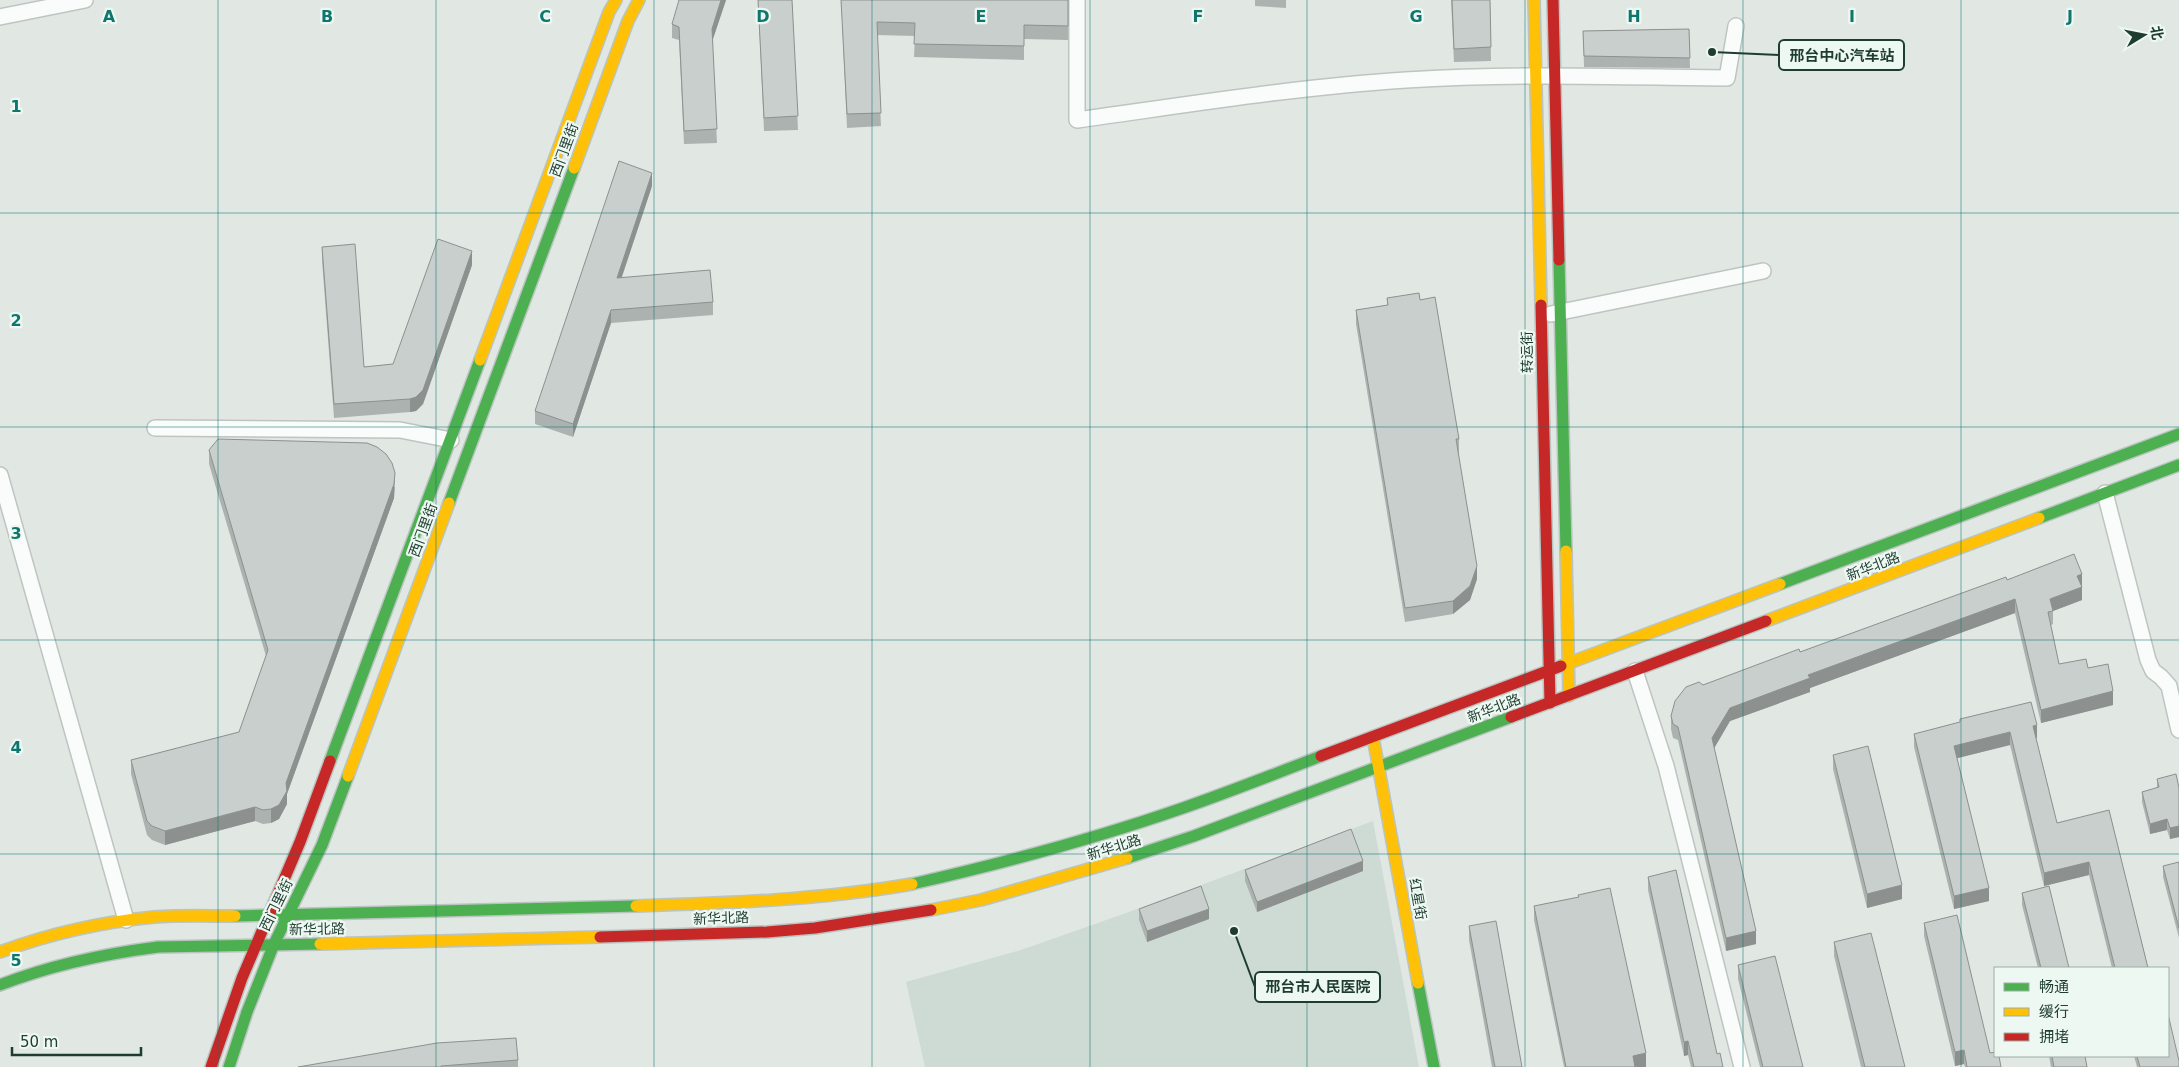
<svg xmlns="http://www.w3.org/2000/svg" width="2179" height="1067" font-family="'DejaVu Sans','Noto Sans SC',sans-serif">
<rect width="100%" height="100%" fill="#e1e8e4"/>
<!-- built -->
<path fill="#cedad4" d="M1373 821 1419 1067H925L906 982 1021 950 1129 912Z"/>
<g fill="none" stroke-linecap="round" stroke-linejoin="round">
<!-- street casing -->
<g stroke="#bec5c1" stroke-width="18">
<g id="street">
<path d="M1077 0V120C1186 105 1296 87 1406 80 1513 73 1620 77 1727 78L1736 26"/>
<path d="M0 17 85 0"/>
<path d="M1551 314 1763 271"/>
<path d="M155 428 400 430 451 440"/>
<path d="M0 475 126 920"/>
<path d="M2105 493 2148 660 2153 671 2161 677 2169 686 2179 730"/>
<path d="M1635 671 1666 766 1742 1067"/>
</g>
</g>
<!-- fast casing -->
<g stroke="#bac4c0" stroke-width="14">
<g id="fast">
<path d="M1559 260 1566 551"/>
<path d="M449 503 574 168"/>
<path d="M2039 518 2179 465"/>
<path d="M1780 584 2179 434"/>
<path d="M330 761 480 360"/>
<path d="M1127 858 1194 836 1511 717"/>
<path d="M912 884C1004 863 1094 839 1183 808 1229 792 1275 774 1321 756"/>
<path d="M235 916 636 906"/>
<path d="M1418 983 1434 1067"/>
<path d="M0 985C51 965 103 954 158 947L320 944"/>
<path d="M229 1067 247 1012 274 944 322 845 348 776"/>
</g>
</g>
<!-- slow casing -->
<g stroke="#bac4c0" stroke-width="14">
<g id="slow">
<path d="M1534 0 1541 305"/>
<path d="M574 168 628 21 639 0"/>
<path d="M480 360 609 12 616 0"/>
<path d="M1566 551 1569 696"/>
<path d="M1766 621 2039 518"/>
<path d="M1561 666 1780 584"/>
<path d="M1373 737 1418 983"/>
<path d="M348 776 449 503"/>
<path d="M636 906C730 903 820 900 912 884"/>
<path d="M931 910 981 900 1127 858"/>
<path d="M320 944 600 937"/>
<path d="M0 952C49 934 101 922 154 917 180 915 208 916 235 916"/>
</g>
</g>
<!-- jam casing -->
<g stroke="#bac4c0" stroke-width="14">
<g id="jam">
<path d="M1553 0 1559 260"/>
<path d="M1541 305 1550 703"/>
<path d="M1511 717 1766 621"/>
<path d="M1321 756 1561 666"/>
<path d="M600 937 767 932 815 928 931 910"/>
<path d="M211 1067 242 978 300 842 330 761"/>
</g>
</g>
<!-- street -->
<use href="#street" stroke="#fafcfb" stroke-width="15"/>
<!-- fast -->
<use href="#fast" stroke="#4caf50" stroke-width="11"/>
<!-- slow -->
<use href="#slow" stroke="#ffc107" stroke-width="11"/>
<!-- jam -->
<use href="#jam" stroke="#c62828" stroke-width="11"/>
</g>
<!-- wall -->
<g fill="#acb2af">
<path d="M726 0 712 41 717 143 684 144 679 40 672 38V24Z"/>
<path d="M758 0H792L798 130 764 131Z"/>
<path d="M841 0H1068V40L1024 39V60L914 57 915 36 877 35 881 126 847 128Z"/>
<path d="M1255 0H1286V8L1255 6Z"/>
<path d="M1451 0H1490L1491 61 1454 62Z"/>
<path d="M1689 29 1690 68 1584 67 1583 31Z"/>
<path d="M652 186 622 277 713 302V315L611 323 573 437 535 424V411Z"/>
<path d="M322 247 364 367 393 364 472 265 423 404 416 411 410 412 334 418 322 260Z"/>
<path d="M1387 298 1420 300 1459 439V453H1458L1477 579 1470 600 1453 614 1405 622 1356 324V310L1387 305Z"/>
<path d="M209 450 395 487 394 498 287 794V804L279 819 271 823 263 824 255 821 165 845 152 840 147 835 131 774V760L239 732 266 656 209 464Z"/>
<path d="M2082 574V600L2053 611V624L2051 625 2059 664 2088 668 2113 705 2041 723 2015 613 1810 688V692L1730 721 1714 748 1756 944 1726 951 1678 740 1673 738 1671 729V716L1703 685 1800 652 2007 580Z"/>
<path d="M1960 719 2037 738H2036L2057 823 2109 810 2148 968H2112L2089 875 2044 886 2010 745 1957 758 1989 901 1954 909 1914 747V734L1960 722Z"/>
<path d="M1833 755 1902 899 1867 908 1833 769Z"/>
<path d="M2157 779 2179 788V837L2170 839 2167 830 2150 834 2142 802V792L2157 788Z"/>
<path d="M2179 862V938L2163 877V866Z"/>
<path d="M1245 870 1363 871 1257 912 1245 881Z"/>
<path d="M1648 877 1717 1054 1723 1067H1691L1688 1055 1684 1056 1648 890Z"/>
<path d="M2022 893 2069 968H2038L2022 905Z"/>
<path d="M1578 895 1646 1067H1564L1534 920V906L1578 897Z"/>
<path d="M1139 909 1209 919 1147 942 1139 920Z"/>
<path d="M1924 923 1990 1053 2001 1067H1965L1964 1064 1955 1066 1924 936Z"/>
<path d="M1469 926 1522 1067H1492L1469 940Z"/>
<path d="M1834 942 1905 1067H1861L1834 956Z"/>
<path d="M1738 965 1803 1067H1760L1738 979Z"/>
<path d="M2049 1056H2085L2087 1067H2051Z"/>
<path d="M2134 1056H2168L2179 1067H2137Z"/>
<path d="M518 1060V1067H298Z"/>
</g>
<!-- shaded-wall -->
<g fill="#8c918f">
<path d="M721 0H726L712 42V29Z"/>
<path d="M652 173V186L617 291V278Z"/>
<path d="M472 251V265L423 404 416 411 410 412V399Z"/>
<path d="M611 310V323L573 437V424Z"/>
<path d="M395 473 394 498 287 794V804L279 819 271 823V809Z"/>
<path d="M1477 566V579L1470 600 1453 614V601Z"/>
<path d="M2082 574V600L2053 611 2050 599 2077 576Z"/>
<path d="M2015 599V613L1810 688V692L1730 721 1712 752V738L1730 708 1808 675Z"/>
<path d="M2113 691V705L2041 723V710Z"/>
<path d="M2037 725V738L2033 739V726Z"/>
<path d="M2010 732V745L1954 759V746Z"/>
<path d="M255 807V821L165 845V831Z"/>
<path d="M2167 819V830L2150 834V824Z"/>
<path d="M2179 826V837L2170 839V828Z"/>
<path d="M1363 861V871L1257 912V902Z"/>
<path d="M2089 862V875L2044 886V873Z"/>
<path d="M1902 885V899L1867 908V894Z"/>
<path d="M1989 888V901L1954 909V896Z"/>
<path d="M1209 909V919L1147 942V931Z"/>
<path d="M1756 931V944L1726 951V938Z"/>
<path d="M1688 1041V1055L1684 1056V1042Z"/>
<path d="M1964 1050V1064L1955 1066V1052Z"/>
<path d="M1646 1053V1067H1633V1056Z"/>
</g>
<!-- building -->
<g fill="#c8cfcc" stroke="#8c918f">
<path d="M679 0H721L712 29 717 129 684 131 679 27 672 24Z"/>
<path d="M758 0H792L798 116 764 118Z"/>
<path d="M841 0H1068V26L1024 25V46L914 44 915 23 877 22 881 113 847 114Z"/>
<path d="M1452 0H1490L1491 47 1454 49Z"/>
<path d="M1689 29 1690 58 1584 56 1583 31Z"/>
<path d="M619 161 652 173 617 278 710 270 713 302 611 310 573 424 535 411Z"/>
<path d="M438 239 472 251 423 390 416 397 410 399 334 404 322 247 355 244 364 367 393 364Z"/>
<path d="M1419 293 1420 300 1435 297 1459 439H1456L1477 566 1470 586 1453 601 1405 608 1356 310 1388 305 1387 298Z"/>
<path d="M218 439 367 443 377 447 386 454 392 463 395 473 394 484 286 783 287 791 279 805 271 809 263 810 255 807 165 831 152 826 147 821 131 760 239 732 268 650 209 450Z"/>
<path d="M2074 554 2082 574 2077 576 2082 587 2050 599 2053 611 2048 612 2059 664 2086 659 2088 668 2108 664 2113 691 2041 710 2015 599 1808 675 1810 678 1730 708 1712 738 1756 931 1726 938 1678 727 1673 724 1671 716 1675 701 1686 687 1699 682 1703 685 1799 649 1800 652 2006 577 2007 580Z"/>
<path d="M2031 702 2037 725 2033 726 2057 823 2109 810 2148 968H2115L2089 862 2044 873 2010 732 1954 746 1989 888 1954 896 1914 734 1960 722V719Z"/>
<path d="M1868 746 1902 885 1867 894 1833 755Z"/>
<path d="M2176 774 2179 788V826L2170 828 2167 819 2150 824 2142 792 2159 787 2157 779Z"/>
<path d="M1351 829 1363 861 1257 902 1245 870Z"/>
<path d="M2179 862V928L2163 866Z"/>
<path d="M1676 870 1717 1054 1720 1053 1723 1067H1694L1688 1041 1684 1042 1648 877Z"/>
<path d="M1201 886 1209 909 1147 931 1139 909Z"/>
<path d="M2049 886 2069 968H2041L2022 893Z"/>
<path d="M1610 888 1646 1053 1633 1056 1635 1067H1566L1534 906 1579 897 1578 895Z"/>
<path d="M1957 915 1990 1053 1995 1052V1056H1999L2001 1067H1967L1964 1050 1955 1052 1924 923Z"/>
<path d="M1496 921 1522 1067H1495L1469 926Z"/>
<path d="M1871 933 1905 1067H1865L1834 942Z"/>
<path d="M1775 956 1803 1067H1763L1738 965Z"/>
<path d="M2168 1014 2179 1061V1067H2140L2137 1056H2168Z"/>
<path d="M516 1038 518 1060 441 1066V1067H298L437 1043Z"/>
<path d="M2052 1056H2085L2087 1067H2054Z"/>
</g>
<!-- grid -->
<path fill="none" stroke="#0f766e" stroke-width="1" stroke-opacity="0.55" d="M218 0V1067M436 0V1067M654 0V1067M872 0V1067M1090 0V1067M1307 0V1067M1525 0V1067M1743 0V1067M1961 0V1067M0 213H2179M0 427H2179M0 640H2179M0 854H2179"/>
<g text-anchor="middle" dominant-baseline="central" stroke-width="4.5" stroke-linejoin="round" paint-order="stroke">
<!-- street labels -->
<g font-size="14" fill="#1e3c31" stroke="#eef8f2">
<text transform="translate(564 150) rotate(-70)">西门里街</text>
<text transform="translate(1527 352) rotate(-91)">转运街</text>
<text transform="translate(423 530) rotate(-70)">西门里街</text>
<text transform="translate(1873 566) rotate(-21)">新华北路</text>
<text transform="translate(1494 708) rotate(-21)">新华北路</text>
<text transform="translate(1114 847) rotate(-17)">新华北路</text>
<text transform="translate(1418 899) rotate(80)">红星街</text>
<text transform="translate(276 905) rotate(-64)">西门里街</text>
<text transform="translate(721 918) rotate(-2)">新华北路</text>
<text transform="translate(317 929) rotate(-1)">新华北路</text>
</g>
</g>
<g font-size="16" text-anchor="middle" font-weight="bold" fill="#0f766e" stroke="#eef8f2" stroke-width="4.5" stroke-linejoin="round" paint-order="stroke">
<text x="109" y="22">A</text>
<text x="327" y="22">B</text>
<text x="545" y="22">C</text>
<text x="763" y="22">D</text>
<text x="981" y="22">E</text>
<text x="1198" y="22">F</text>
<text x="1416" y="22">G</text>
<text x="1634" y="22">H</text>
<text x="1852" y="22">I</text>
<text x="2070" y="22">J</text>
<text x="16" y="112">1</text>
<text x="16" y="326">2</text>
<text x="16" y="539">3</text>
<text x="16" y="753">4</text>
<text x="16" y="966">5</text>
</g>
<!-- callouts -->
<path fill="none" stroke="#1e3c31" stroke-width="2" d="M1712 52L1779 55M1234 931L1255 987"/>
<g fill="#1e3c31" stroke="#eef8f2" stroke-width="2">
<circle cx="1712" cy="52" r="5"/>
<circle cx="1234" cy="931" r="5"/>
</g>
<g fill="#eef8f2" stroke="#1e3c31" stroke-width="2">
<rect x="1779" y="40" width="125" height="30" rx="5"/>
<rect x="1255" y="972" width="125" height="30" rx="5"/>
</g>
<g font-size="15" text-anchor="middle" font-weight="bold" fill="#1e3c31">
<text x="1842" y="61">邢台中心汽车站</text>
<text x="1318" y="992">邢台市人民医院</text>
</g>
<!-- legend -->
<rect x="1994" y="967" width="175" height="90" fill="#eef8f2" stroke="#9bada5"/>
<rect x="2004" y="983" width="25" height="8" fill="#4caf50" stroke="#9bada5"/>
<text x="2039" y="992" font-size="15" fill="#1e3c31">畅通</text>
<rect x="2004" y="1008" width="25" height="8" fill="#ffc107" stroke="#9bada5"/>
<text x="2039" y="1017" font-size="15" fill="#1e3c31">缓行</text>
<rect x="2004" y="1033" width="25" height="8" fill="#c62828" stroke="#9bada5"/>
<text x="2039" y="1042" font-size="15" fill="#1e3c31">拥堵</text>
<!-- north arrow -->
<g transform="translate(2144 35) rotate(80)" stroke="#eef8f2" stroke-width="4" paint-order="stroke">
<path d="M0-4L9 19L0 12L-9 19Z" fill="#1e3c31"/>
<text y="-8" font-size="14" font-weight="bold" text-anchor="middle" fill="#1e3c31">北</text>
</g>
<!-- scale -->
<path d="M12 1047v8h129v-8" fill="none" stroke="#1e3c31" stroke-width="2.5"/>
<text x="20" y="1047" font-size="15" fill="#1e3c31" stroke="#eef8f2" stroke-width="4" paint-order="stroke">50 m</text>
</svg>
